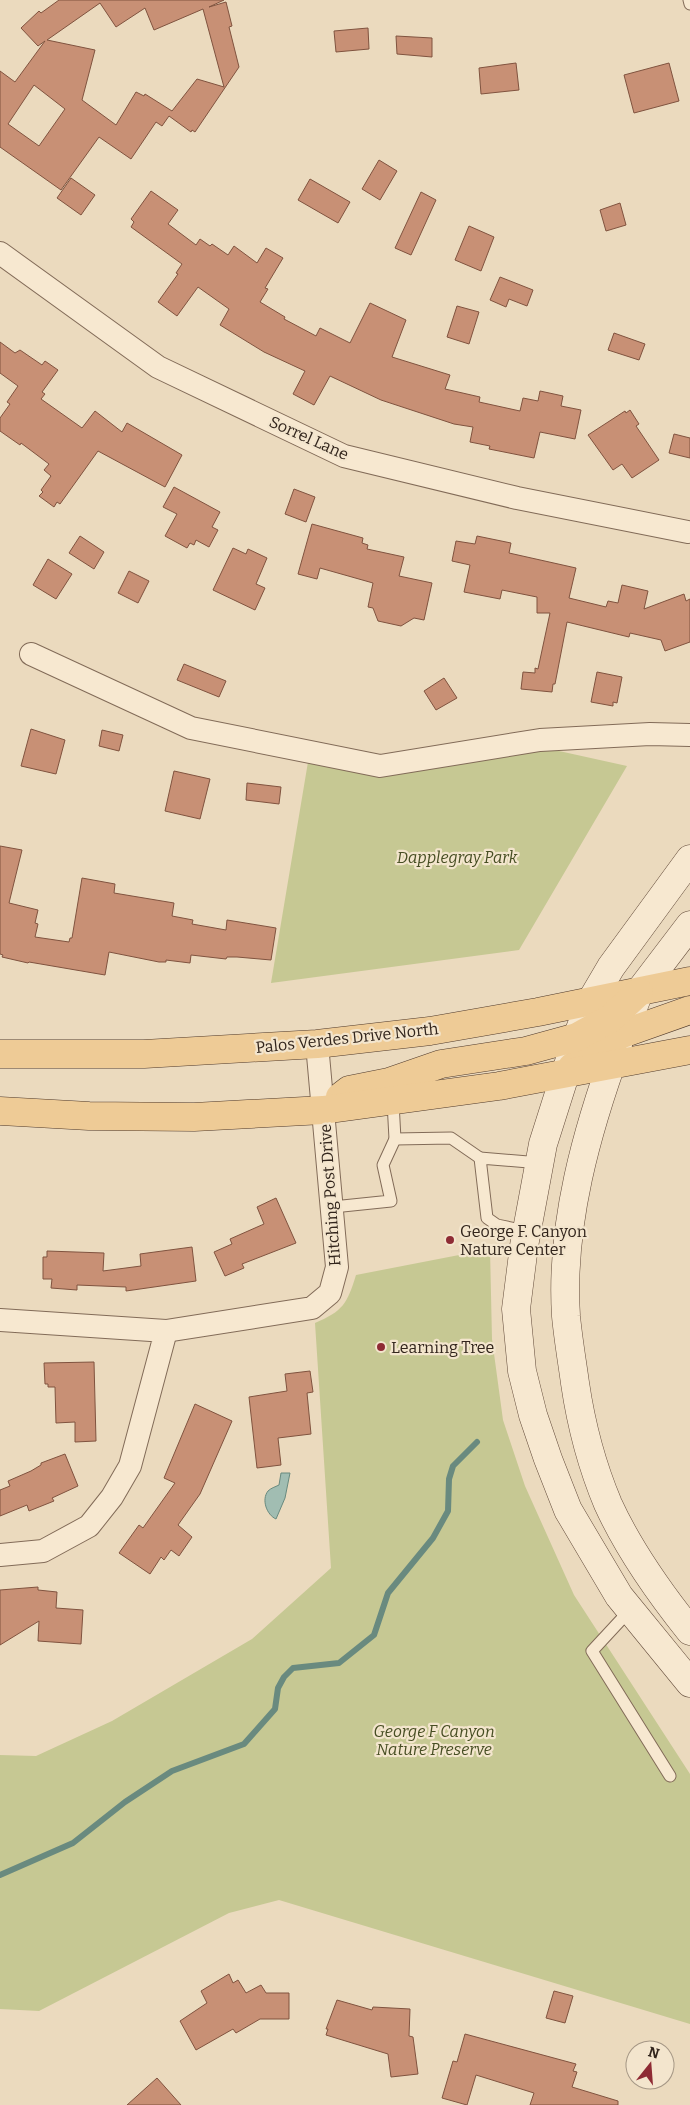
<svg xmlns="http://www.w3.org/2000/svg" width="690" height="2105" font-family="Bitter,serif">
<rect width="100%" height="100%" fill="#ebdabe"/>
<!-- green -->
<g fill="#c6c893">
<path d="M496 737 627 766 519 950 271 983 309 756 391 774Z"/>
<path d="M490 1249 492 1339 503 1420 525 1486 574 1595 690 1774V2024L279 1900 229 1913 39 2011 0 2009V1755L36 1756 112 1721 252 1639 331 1568 315 1323C343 1311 347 1304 356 1275Z"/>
</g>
<!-- water -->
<path fill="#a1bdb2" stroke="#698a7f" d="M281 1473H290L285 1498 276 1519C267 1515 261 1500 268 1491 271 1488 275 1487 279 1485Z"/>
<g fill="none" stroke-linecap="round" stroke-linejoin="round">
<!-- stream -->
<path stroke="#698a7f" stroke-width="6" d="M0 1875 73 1843 125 1802 172 1771 244 1744 275 1709 278 1688 284 1677 293 1668 339 1663 374 1635 388 1593 433 1538 448 1511 449 1479 453 1466 477 1442"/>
</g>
<!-- building -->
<g fill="#c89075" stroke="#80533f" fill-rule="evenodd">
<path d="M59 0H224L209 7 226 2 232 26 229 27 239 67 195 132 192 130 191 132 169 116 162 126 156 122 131 159 99 137 61 190 0 147V71L15 82 45 41 38 46 21 28 39 11 41 13ZM100 3 116 27 145 8 154 30 203 9 224 87 197 79 172 111 145 94 144 96 136 92 116 125 82 100 95 50 47 40ZM34 85 65 109 39 146 8 124Z"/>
<path d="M368 28 369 49 336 52 334 31Z"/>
<path d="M396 36 432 38V57L397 54Z"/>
<path d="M516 63 519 90 481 94 479 68Z"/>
<path d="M669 63 679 101 634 113 624 75Z"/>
<path d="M379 160 397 171 380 200 362 189Z"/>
<path d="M71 178 95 195 81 215 57 198Z"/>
<path d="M310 179 350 202 338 223 298 200Z"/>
<path d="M151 191 178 210 168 224 196 245 200 239 210 246 212 244 228 255 234 246 257 263 266 248 283 258 265 288 268 289 260 302 285 317 284 319 316 336 320 328 350 343 370 303 406 320 392 357 450 375 445 389 480 397 479 402 520 411 523 398 538 401 540 391 563 396 561 406 581 410 575 439 540 432 534 458 489 449 490 446 470 442 473 427 454 424 381 400 330 376 314 405 293 394 305 371 264 352 220 325 229 309 198 287 177 316 158 302 178 274 176 273 182 264 131 227 134 222 131 219Z"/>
<path d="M421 192 436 200 411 255 395 248Z"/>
<path d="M620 203 626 225 606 231 600 210Z"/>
<path d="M469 226 494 237 481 271 455 260Z"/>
<path d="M500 277 533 290 527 306 509 299 506 307 490 300Z"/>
<path d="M457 306 479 312 469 344 447 337Z"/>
<path d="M614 333 645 344 639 360 608 350Z"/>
<path d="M0 342 15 353 20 350 42 365 45 361 58 370 42 392 45 394 41 399 82 428 95 411 122 432 127 423 182 455 165 487 98 451 60 504 57 502 54 507 39 496 43 492 41 490 51 476 44 470 49 464 21 443 20 445 0 431V418L10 404 7 402 18 386 0 373Z"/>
<path d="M630 410 639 424 636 426 659 460 632 478 622 464 613 470 588 435 625 411 626 413Z"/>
<path d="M674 434 690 438V458L669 453Z"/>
<path d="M174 487 220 512 212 527 218 530 209 547 196 540 194 545 190 543 187 548 165 536 177 514 163 507Z"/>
<path d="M294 489 315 497 306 522 285 514Z"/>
<path d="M312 524 363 538 362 543 368 545 367 549 404 557 399 576 432 583 424 620 414 618 401 626 378 621 373 608 368 607 373 583 320 568 317 579 298 574Z"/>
<path d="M80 536 104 552 94 569 69 553Z"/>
<path d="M477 536 511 543 509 553 576 568 569 598 606 607 608 601 618 603 622 585 648 591 644 609 684 594 686 601 690 599V642L665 651 661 640 630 633 629 637 567 622 555 684H553L552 692 521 689 523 672 535 673V668L538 669 550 613H537V597L502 590 500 599 464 592 470 565 452 561 456 541 475 544Z"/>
<path d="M233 548 246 554 248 549 267 558 256 584 265 588 255 610 213 590Z"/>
<path d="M48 559 72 574 56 599 33 585Z"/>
<path d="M129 571 149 581 138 603 118 593Z"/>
<path d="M184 664 226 681 219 697 177 680Z"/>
<path d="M597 672 622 677 617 703 613 702V706L591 702Z"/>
<path d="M444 678 457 698 436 710 424 691Z"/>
<path d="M31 729 65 740 56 774 21 766Z"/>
<path d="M102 730 123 735 119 751 99 746Z"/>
<path d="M174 771 210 779 200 819 165 811Z"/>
<path d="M247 783 281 787 279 804 246 800Z"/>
<path d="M0 846 22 850 9 903 38 910 35 923 38 924 35 937 69 942 70 938H72L82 878 115 884 114 893 174 903 172 916 193 920 192 924 226 930 227 920 276 928 271 960 237 957H227L226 959 191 955 190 963 166 960V962H159L109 952 105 975 29 962 28 963 2 957 3 955 0 954Z"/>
<path d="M276 1198 296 1243 242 1264 244 1268 225 1276 214 1252 232 1244 230 1239 264 1224 257 1207Z"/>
<path d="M192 1247 196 1281 126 1291V1287L77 1285V1290L51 1288 52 1279H43V1257H47V1251L104 1253 103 1271 141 1266 140 1254Z"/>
<path d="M94 1362 96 1441 75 1442V1422L56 1423 55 1387H48V1384H45L44 1363Z"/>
<path d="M310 1371 313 1392 307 1393 311 1434 278 1438 281 1465 257 1468 249 1397 287 1391 285 1374Z"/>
<path d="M195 1404 232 1421 200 1494 178 1525 192 1537 179 1556 171 1550 164 1560 161 1557 150 1574 119 1553 139 1525 143 1528 175 1483 164 1478Z"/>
<path d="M65 1454 78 1486 52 1498 54 1501 29 1511 27 1505 0 1516V1490L10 1486 8 1481 31 1471 41 1465V1463Z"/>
<path d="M38 1587V1590L57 1592 56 1608 83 1610 81 1644 38 1641 39 1621 0 1645V1590Z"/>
<path d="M229 1974 233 1983 238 1980 246 1993 261 1985 266 1993H289V2019H260L236 2033 233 2029 196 2050 180 2021 207 2003 201 1991Z"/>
<path d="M554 1991 573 1996 565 2023 546 2018Z"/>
<path d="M337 2000 372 2010 373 2007 410 2009 409 2036 413 2037 418 2074 391 2077 388 2054 326 2035 328 2029H326Z"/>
<path d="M465 2034 576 2064 573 2071 577 2072 572 2087 618 2101V2105H530L534 2093 476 2075 467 2105 442 2098 453 2061 457 2062Z"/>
<path d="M157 2078 181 2105H127Z"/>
</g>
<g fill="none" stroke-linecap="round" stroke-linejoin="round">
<!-- lane casing -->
<g stroke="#826b58" stroke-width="13">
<g id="lane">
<path d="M689 0 690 4"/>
<path d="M395 1139 451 1138 480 1158"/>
<path d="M333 1207 391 1201 383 1165 395 1139 393 1102"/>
<path d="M526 1231 497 1225 487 1218 480 1158 540 1163"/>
<path d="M630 1610 592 1651 670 1776"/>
</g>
</g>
<!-- street casing -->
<g stroke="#826b58" stroke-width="24">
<g id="street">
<path d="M0 253 158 367 344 456 517 498 688 532"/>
<path d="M31 654 191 728 380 766 540 740 650 734 690 735"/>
<path d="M0 1320 166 1331 130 1466 112 1497 89 1526 43 1551 0 1555"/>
<path d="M166 1331 312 1308 330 1293 337 1267 317 1044"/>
</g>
</g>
<!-- secondary casing -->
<g stroke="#644c3b" stroke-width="29">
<g id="secondary">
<path d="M690 859 611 967 591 1001 577 1037 543 1144 524 1246 516 1309 522 1371 533 1415 548 1459 568 1510 619 1596 690 1683"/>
<path d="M633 1008 639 992 690 925"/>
<path d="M618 1045C587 1130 560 1224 566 1316 568 1338 572 1361 575 1383 581 1424 592 1466 608 1504 629 1550 658 1591 690 1631"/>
</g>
</g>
<!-- primary casing -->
<g stroke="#503a2c" stroke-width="29">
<g id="primary">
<path d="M0 1054H144L317 1044 430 1031 538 1012 690 981"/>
<path d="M572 1067 588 1054 622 1034 690 1010"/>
<path d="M340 1097 349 1090 389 1082 441 1064 526 1051 577 1037 611 1018 639 992"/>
<path d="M0 1111 89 1116 194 1117 323 1110 499 1086 690 1050"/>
</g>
</g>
<!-- lane -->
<use href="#lane" stroke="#f7e8d0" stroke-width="11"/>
<!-- street -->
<use href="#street" stroke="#f7e8d0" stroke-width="22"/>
<!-- secondary -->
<use href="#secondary" stroke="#f7e8d0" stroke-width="28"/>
<!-- primary -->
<use href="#primary" stroke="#eecb96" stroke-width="28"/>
</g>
<!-- markers -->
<g fill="#8e2b34" stroke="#f3e5cd" stroke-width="2">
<circle cx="450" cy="1240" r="5"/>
<circle cx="381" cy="1347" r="5"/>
</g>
<g text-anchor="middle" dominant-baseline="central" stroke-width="4.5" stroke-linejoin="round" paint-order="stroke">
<!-- street labels -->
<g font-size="16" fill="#32251c" stroke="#f3e5cd">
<text transform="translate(309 438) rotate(24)">Sorrel Lane</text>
<text transform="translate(347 1038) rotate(-6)">Palos Verdes Drive North</text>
<text transform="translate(330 1195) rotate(-94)">Hitching Post Drive</text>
</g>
<!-- park labels -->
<g font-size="16" font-style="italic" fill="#474e23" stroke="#f3e5cd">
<text x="457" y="857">Dapplegray Park</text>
<text x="434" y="1731">George F Canyon<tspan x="434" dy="18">Nature Preserve</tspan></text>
</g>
<!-- poi labels -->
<g font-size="16" fill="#32251c" stroke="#f3e5cd" text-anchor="start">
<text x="460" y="1231">George F. Canyon<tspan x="460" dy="18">Nature Center</tspan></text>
<text x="391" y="1347">Learning Tree</text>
</g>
</g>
<!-- north arrow -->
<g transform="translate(650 2065) rotate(17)"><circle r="24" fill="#f3e5cd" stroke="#a69886"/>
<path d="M0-4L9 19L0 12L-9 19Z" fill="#8e2b34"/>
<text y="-8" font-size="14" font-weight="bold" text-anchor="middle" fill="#32251c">N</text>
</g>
</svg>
